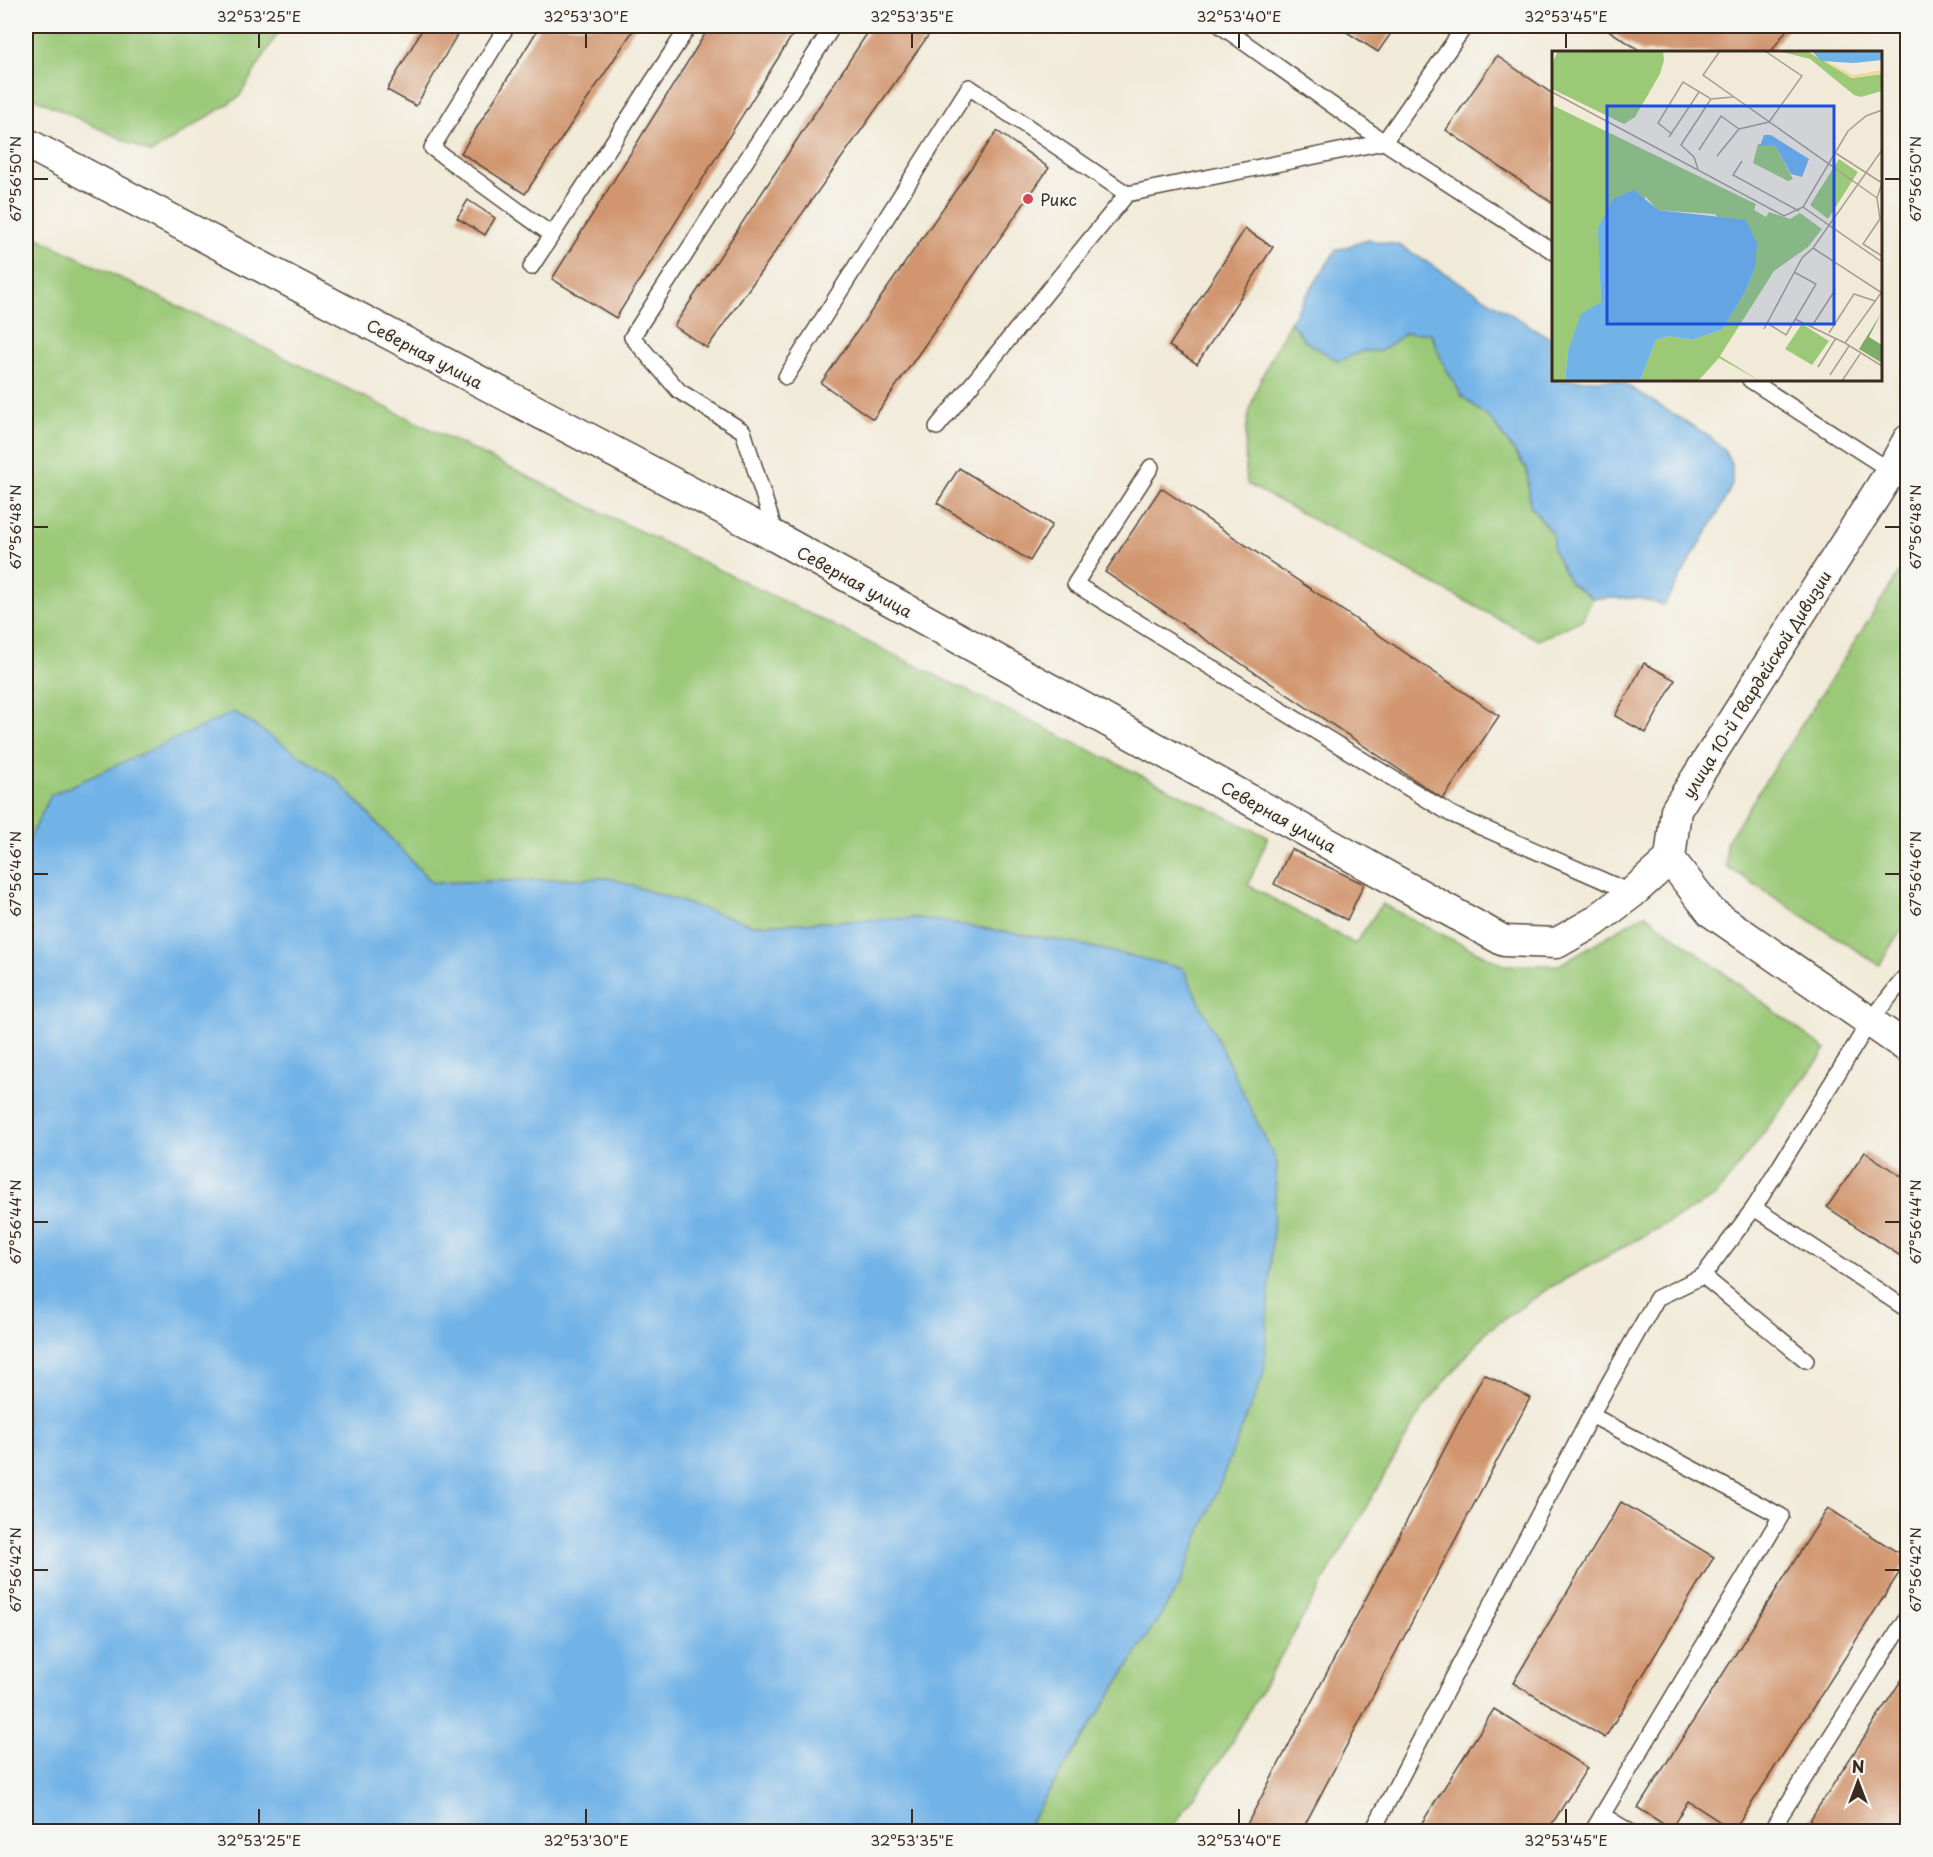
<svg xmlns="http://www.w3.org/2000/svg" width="1933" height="1857" font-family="'Playpen Sans',sans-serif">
<rect width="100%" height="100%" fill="#f6f6f2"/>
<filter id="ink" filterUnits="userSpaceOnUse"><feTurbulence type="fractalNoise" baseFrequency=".0167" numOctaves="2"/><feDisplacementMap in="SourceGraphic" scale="12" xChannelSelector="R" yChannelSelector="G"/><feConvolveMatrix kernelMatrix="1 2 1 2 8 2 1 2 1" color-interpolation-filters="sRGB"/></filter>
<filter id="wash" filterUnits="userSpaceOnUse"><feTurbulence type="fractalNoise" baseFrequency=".008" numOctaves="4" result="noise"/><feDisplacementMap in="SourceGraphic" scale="24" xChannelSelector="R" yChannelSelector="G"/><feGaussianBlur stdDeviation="1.35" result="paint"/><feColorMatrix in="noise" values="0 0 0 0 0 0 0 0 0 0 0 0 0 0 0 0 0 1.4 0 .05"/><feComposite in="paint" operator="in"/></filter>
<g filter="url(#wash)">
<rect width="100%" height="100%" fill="#f1ead8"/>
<!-- green -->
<g fill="#9bc978" stroke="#6b7a4b" stroke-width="1.5">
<path d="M26 26H282L239 97 151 153 26 94Z"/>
<path d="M26 232 1268 837 1248 885 1355 944 1382 904 1503 965H1559L1645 914 1826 1050 1715 1197 1549 1288 1487 1331 1423 1408 1227 1750 1170 1831H1024L1179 1586 1183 968 1069 942 918 918 753 925 609 878 432 883 336 779 26 845Z"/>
<path d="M1290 321 1305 341 1338 361 1363 351H1381L1406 333H1431L1442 361 1462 396 1492 421 1527 470 1530 505 1553 535V550L1570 583 1593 598 1582 620 1538 640 1247 484C1245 463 1244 440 1248 419 1254 385 1275 352 1290 321Z"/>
<path d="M1907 560V921L1879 965 1726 866V843Z"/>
</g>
<!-- water -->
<g fill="#72b3e7" stroke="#566e82" stroke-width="1.5">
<path d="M1368 240 1399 245 1553 340 1554 380H1618L1706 434 1724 449 1732 467V485L1717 515 1664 605 1638 598H1593L1570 583 1553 550V535L1530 505 1527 469 1492 421 1462 396 1442 361 1431 333H1406L1381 351H1363L1338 361 1305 341 1290 321 1336 250Z"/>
<path d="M234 712 336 779 432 883 609 878 753 925 918 918 1069 942 1183 968 1277 1163 1264 1373 1179 1586 1024 1831H26V845L51 795Z"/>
</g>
<g id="blocks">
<!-- building -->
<g fill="#d19670">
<path d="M424 26H462L416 106 387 90Z"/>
<path d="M540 26H636L525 194 461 153Z"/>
<path d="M710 26H798L616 318 552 279Z"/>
<path d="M872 26H935L707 348 674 326Z"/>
<path d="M1349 26H1396L1378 52 1345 31Z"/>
<path d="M1602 26H1789L1771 52H1642Z"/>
<path d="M1497 56 1554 95V204L1446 130Z"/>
<path d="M997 131 1049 168 873 419 821 383Z"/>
<path d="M468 200 495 218 485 235 457 218Z"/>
<path d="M1245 229 1273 247 1197 364 1169 346Z"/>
<path d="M959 468 1052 525 1030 561 937 503Z"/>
<path d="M1161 488 1499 716 1443 799 1105 572Z"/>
<path d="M1644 663 1675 680 1646 733 1615 716Z"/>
<path d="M1291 849 1364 884 1347 920 1274 884Z"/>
<path d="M1865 1152 1908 1181V1261L1827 1207Z"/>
<path d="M1484 1374 1530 1398 1301 1832H1243Z"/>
<path d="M1621 1502 1714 1557 1605 1738 1513 1683Z"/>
<path d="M1828 1508 1908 1559 1734 1831 1688 1801 1671 1829 1638 1808Z"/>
<path d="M1908 1670V1832H1802Z"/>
<path d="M1494 1709 1587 1768 1547 1832H1416Z"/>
</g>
</g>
</g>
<g filter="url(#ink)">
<use href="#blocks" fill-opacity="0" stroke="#56473a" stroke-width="1.5"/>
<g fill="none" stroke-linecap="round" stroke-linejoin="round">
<!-- lane casing -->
<g stroke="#56473a" stroke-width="18">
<g id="lane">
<path d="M507 26 432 148 552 235"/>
<path d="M1221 26 1384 142 1554 252"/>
<path d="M531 267 689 26"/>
<path d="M786 377 969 87 1127 194"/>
<path d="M1750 380 1891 471 1908 486"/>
<path d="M937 427 1127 194 1384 142 1465 26"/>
<path d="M1151 467 1075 584 1451 814 1632 893"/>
<path d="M776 535 743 431 679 391 632 337 833 26"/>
<path d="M1908 973 1869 1023 1754 1208 1908 1310"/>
<path d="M1703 1276 1806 1360"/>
<path d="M1591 1415 1781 1516 1592 1832"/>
<path d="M1602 1815 1630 1832"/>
<path d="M1372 1832 1591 1415 1657 1298 1703 1276 1754 1208"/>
<path d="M1770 1832 1908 1615"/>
</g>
</g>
<!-- street casing -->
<g stroke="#56473a" stroke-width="33">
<g id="street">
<path d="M26 143 776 537 1504 941 1557 943 1594 922 1632 893 1670 859"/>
<path d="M1908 440 1891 471 1676 810 1670 859 1711 912 1908 1048"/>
</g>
</g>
<!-- lane -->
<use href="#lane" stroke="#fff" stroke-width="15"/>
<!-- street -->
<use href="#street" stroke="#fff" stroke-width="30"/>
</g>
</g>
<!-- ticks -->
<path fill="none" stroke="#3b2a1e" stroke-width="2" d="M259 33V48M586 33V48M912 33V48M1239 33V48M1566 33V48M33 179H48M1885 179H1900M33 527H48M1885 527H1900M33 874H48M1885 874H1900M33 1222H48M1885 1222H1900M33 1570H48M1885 1570H1900M259 1809V1824M586 1809V1824M912 1809V1824M1239 1809V1824M1566 1809V1824"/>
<!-- markers -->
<circle fill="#d1495b" stroke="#f6f6f2" stroke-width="2" cx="1028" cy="199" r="6"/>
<g text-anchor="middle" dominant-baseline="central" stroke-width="4.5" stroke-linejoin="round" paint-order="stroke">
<!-- poi labels -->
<g font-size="16" fill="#3b2a1e" stroke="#f6f6f2" text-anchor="start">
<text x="1040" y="199">Рикс</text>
</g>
<!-- street labels -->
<g font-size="16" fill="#3b2a1e" stroke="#f6f6f2">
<text transform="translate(425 353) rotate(28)">Северная улица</text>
<text transform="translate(855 581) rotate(29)">Северная улица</text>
<text transform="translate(1756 684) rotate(-58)">улица 10-й Гвардейской Дивизии</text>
<text transform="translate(1279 816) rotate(29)">Северная улица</text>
</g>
</g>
<!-- overview -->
<g transform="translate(1552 51)">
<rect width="330" height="330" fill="#f1ead8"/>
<path d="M6 0H111L112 9 108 23 83 66 72 73 0 38V12ZM226 0H255L300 27 330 23V40L309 46 302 44 258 8ZM0 54 204 153 202 159 214 166 217 161 238 168 248 162 270 178 256 196 222 220 168 305 208 330 167 307 146 330H88L104 289 117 285 139 289 170 279 193 241 203 216 163 163 105 159 94 146 47 177 49 251 16 300 13 330H0ZM206 93 223 94 241 128 236 130 201 112ZM287 108 306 121 276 168 258 154ZM250 273 277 290 260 314 233 298Z" fill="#9bc978"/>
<path d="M330 261 317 286 330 294V312L307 298Z" fill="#7cad68"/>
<path d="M255 0 301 24 330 19V23L300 27Z" fill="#eeda9e"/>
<path d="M260 0H330V9L302 12 269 10ZM212 84H219L257 108 250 126 239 123 223 94 208 95ZM82 139 106 159 194 169 205 192 203 216 193 241 170 279 139 289 117 285 104 289 88 330H13L16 300 29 263 49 251 46 177 61 148Z" fill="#72b3e7"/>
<path fill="none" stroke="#a89d8e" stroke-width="1.5" d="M168 0 151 24 325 147M0 41 232 165 251 156M330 59 314 65 296 80 251 156 330 211M120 83 106 72 131 31 159 48 181 46M117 86 147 41M147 99 169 65 187 78M330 99 261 197 330 242M282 101 330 132M165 105 187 78 217 71 250 25 213 0M190 110 181 124 247 160M146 118 142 106 129 94 159 48M330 132 325 147 328 168 311 193 330 205M329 242 293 292 330 315M243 268 293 292M215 272 234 284 264 233 242 221M260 275 283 239M212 278 250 207 261 197M277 282 302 243 323 250M266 316 284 287M278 324 297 295M290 330 308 303"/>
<path fill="#1d4ed8" fill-opacity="0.15" stroke="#1d4ed8" stroke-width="3" d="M55 55H282V273H55Z"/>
<rect width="330" height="330" fill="none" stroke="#3b2a1e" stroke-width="3"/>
</g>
<!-- margin -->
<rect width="1933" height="1857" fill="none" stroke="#f6f6f2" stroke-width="66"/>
<!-- north arrow -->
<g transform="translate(1858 1782)" stroke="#f6f6f2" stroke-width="4.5" paint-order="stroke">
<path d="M0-4.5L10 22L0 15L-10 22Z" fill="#3b2a1e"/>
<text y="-9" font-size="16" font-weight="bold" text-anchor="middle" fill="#3b2a1e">N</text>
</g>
<rect x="33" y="33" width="1867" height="1791" fill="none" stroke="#3b2a1e" stroke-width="2"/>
<g font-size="15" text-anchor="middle" fill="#3b2a1e">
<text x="259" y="22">32°53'25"E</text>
<text x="586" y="22">32°53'30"E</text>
<text x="912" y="22">32°53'35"E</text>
<text x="1239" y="22">32°53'40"E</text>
<text x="1566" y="22">32°53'45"E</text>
<text transform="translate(16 179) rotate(-90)" y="5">67°56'50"N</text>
<text transform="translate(1916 179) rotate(-90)" y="5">67°56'50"N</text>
<text transform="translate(16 527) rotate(-90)" y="5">67°56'48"N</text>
<text transform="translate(1916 527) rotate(-90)" y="5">67°56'48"N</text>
<text transform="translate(16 874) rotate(-90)" y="5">67°56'46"N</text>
<text transform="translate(1916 874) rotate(-90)" y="5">67°56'46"N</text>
<text transform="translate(16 1222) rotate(-90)" y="5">67°56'44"N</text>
<text transform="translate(1916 1222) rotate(-90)" y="5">67°56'44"N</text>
<text transform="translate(16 1570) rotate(-90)" y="5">67°56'42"N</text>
<text transform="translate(1916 1570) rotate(-90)" y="5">67°56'42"N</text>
<text x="259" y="1846">32°53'25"E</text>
<text x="586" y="1846">32°53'30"E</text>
<text x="912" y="1846">32°53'35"E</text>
<text x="1239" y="1846">32°53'40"E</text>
<text x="1566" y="1846">32°53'45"E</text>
</g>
</svg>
